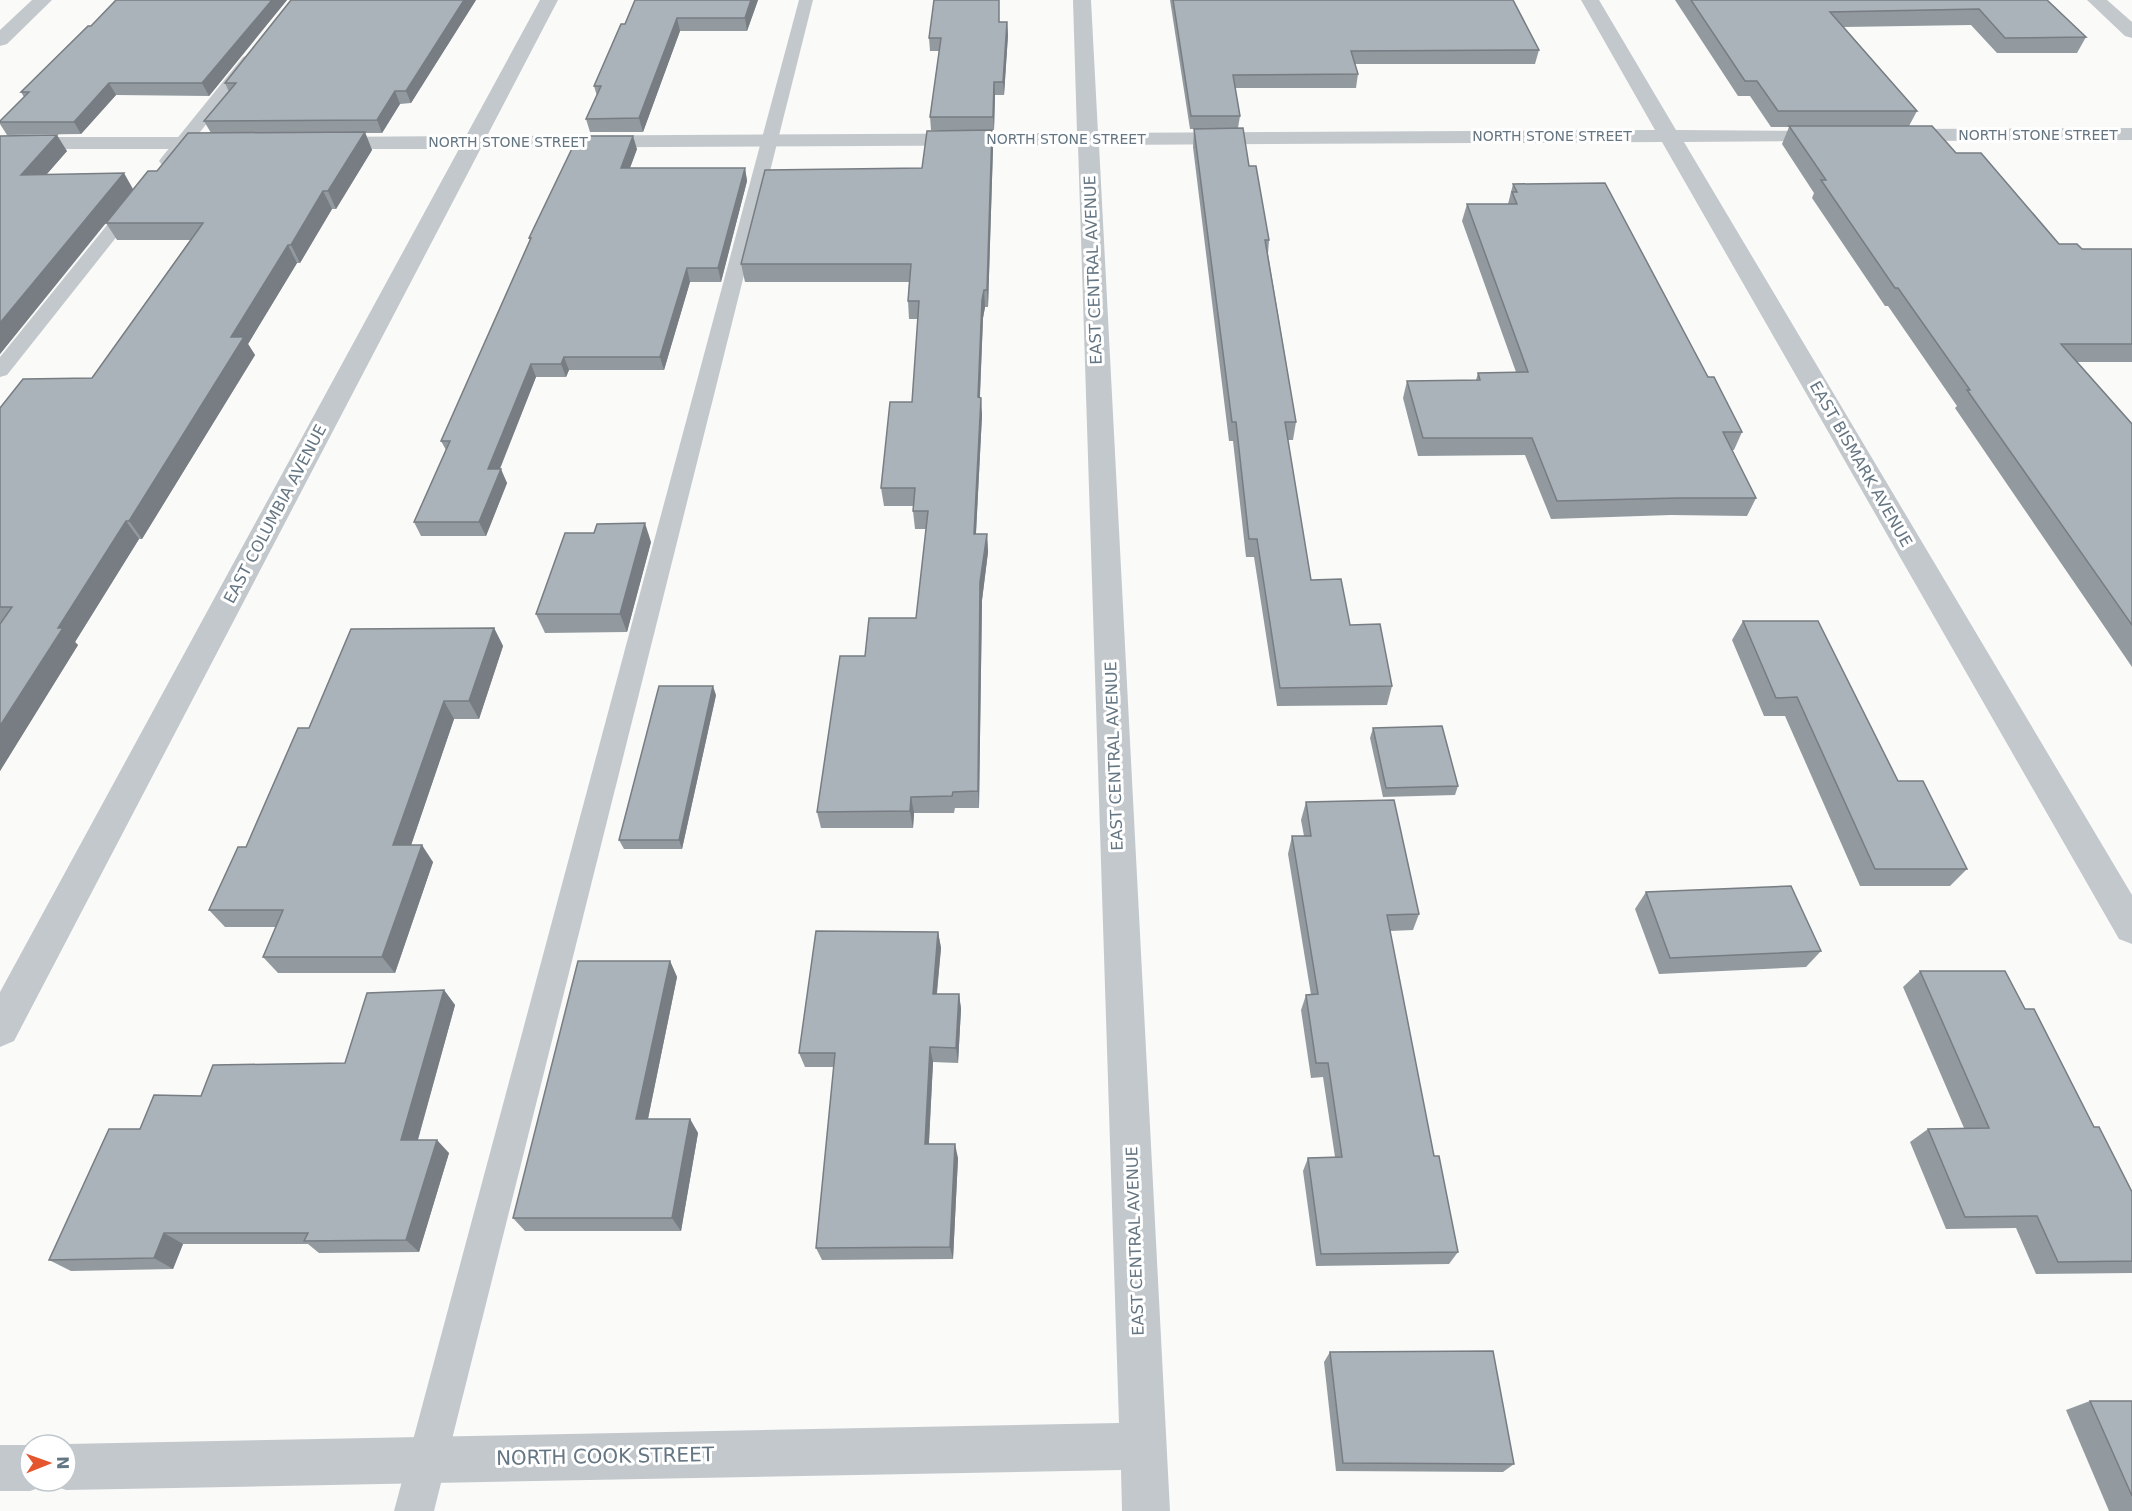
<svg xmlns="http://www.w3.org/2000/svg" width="2132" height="1511" font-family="'DejaVu Sans',sans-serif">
<rect width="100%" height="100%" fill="#fafaf8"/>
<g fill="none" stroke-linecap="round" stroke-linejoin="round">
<!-- service -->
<g fill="#c3c8cc" fill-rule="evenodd">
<path d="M799 0H813L434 1511H394Z"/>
<path d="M249 55 257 60 174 165H162L159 161 162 157 243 57Z"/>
<path d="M135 197 141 198 144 202 141 206 7 375 0 377V357L129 198Z"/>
</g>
<!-- minor -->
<g fill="#c3c8cc" fill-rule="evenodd">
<path d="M32 0H52L7 44 0 46V30Z"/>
<path d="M540 0H558L487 136 1077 133 1073 0H1091L1098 133 1655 130 1581 0H1599L1676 130 1838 131 1841 135 1838 139 1831 141 1684 142 2132 895V944L2119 939 1662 142 1099 145 1170 1511H1122L1121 1470 66 1490 49 1484 48 1481H66V1445H63L66 1444 1119 1423 1078 145 481 148 14 1041 0 1047V992L459 149H323L316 147 312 143 316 139 323 137 466 136Z"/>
<path d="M2087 0H2107L2132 22V38L2125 36Z"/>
<path d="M2132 128V140L1895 141 1888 139 1885 135 1888 131 1895 129Z"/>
<path d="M0 137H223L230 139 234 143 230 147 223 149H0Z"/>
<path d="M0 1445H31L30 1481H48L47 1485 30 1491H0Z"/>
</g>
</g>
<!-- wall -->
<g fill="#929a9f">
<path d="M121 0H287L209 96 116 95 81 134 7 135 0 124V121L24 97 21 92 91 26Z"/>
<path d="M476 0 411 103 400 104 382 133H365L372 150 336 209H332L300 263H297L248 344 255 355 142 539H139L75 642 78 645 0 771V408L92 378 190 240H117L106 223 0 354V136L67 151 46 175 133 189 211 133 204 121 229 92 225 83Z"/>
<path d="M758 0 747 31H680L643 132H590L586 119 597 96 594 86 625 24Z"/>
<path d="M999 0V22H1007L1008 35 1004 95H995L994 130H931L930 117 939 51H930L929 38Z"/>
<path d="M1170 0H1513L1539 50 1535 64H1355L1358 74 1356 88H1235L1240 116 1238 128 1269 240 1268 254 1296 422 1293 440H1288L1311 580 1350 625 1392 686 1387 705 1277 706 1254 557H1246L1233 441H1229L1193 147 1194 129H1190Z"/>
<path d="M1675 0H2047L2086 37 2077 53H1997L1971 25 1844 27 1917 111 1909 126 1956 153 2059 244 2082 249H2132V362H2077L2132 424V667L1955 408 1957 406 1888 306H1885L1812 198 1814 193 1782 144 1789 127H1771L1750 96H1738Z"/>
<path d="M993 148 988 307H985L983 318 980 397 982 415 976 534H987L988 552 982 600 979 808H955L954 813H914L913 828H821L817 812 865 656 916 618 926 529H915L913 511 914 506H884L881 488 912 402 918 319H909L908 301 909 282H745L741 264 922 168Z"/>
<path d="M637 149 630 168H745L747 181 721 282H690L664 370H569L566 377H536L500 469 507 483 486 536H421L414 522 446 450 441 441 530 240 529 238Z"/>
<path d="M1513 184 1708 377 1742 432 1734 450H1732L1756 498 1747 516 1671 515 1551 519 1525 455 1418 456 1403 398 1407 381 1476 380 1478 373 1516 372 1462 221 1467 204H1508Z"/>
<path d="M651 542 627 632 545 633 536 614Z"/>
<path d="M1743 621 1898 781 1967 869 1950 886H1860L1785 716H1764L1732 640Z"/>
<path d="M494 628 503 646 479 719H454L411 845 433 862 395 973H278L263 957 276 927H225L209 910 246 847Z"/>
<path d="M716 695 682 849H624L619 840Z"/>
<path d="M1373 728 1458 786 1455 795 1383 797 1370 738Z"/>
<path d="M1306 802 1419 914 1413 930 1390 931 1434 1156 1458 1252 1449 1264 1316 1266 1303 1171 1308 1158 1335 1157 1323 1077 1311 1078 1301 1010 1306 995H1311L1288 854 1292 836H1304L1301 820Z"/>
<path d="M1646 892 1821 951 1806 967 1659 974 1635 909Z"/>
<path d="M938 932 941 948 937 994H959L961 1009 958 1063 933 1062 929 1144 958 1158 953 1259 822 1260 816 1248 834 1067H805L799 1053Z"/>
<path d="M670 961 677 977 648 1119H690L698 1133 681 1231H525L513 1218Z"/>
<path d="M1920 971 2025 1009 2132 1192V1273L2036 1274 2016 1228 1946 1229 1910 1142 1928 1129 1964 1128 1903 987Z"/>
<path d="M444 990 455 1005 418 1140 449 1153 419 1252 319 1253 308 1244H183L173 1269 71 1271 49 1260 140 1129 201 1096 345 1063Z"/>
<path d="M1330 1352 1514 1464 1503 1472 1336 1471 1324 1362Z"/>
<path d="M2090 1401H2132V1511H2109L2066 1410Z"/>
</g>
<!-- shaded-wall -->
<g fill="#777d82">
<path d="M272 0H287L209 96 202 83Z"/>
<path d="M464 0H476L411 103 406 91Z"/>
<path d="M751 0H758L747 31 745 18Z"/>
<path d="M677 18 680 31 643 132 639 118Z"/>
<path d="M1007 22 1008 35 1004 95 1003 82Z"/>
<path d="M994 82 995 95 994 130 993 117Z"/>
<path d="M109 83 116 95 81 134 74 122Z"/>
<path d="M395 91 400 104 382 133 377 120Z"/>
<path d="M992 130 993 148 988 307 987 290Z"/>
<path d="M365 132 372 150 336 209 328 191Z"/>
<path d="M57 135 67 151 32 191 21 175Z"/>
<path d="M633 136 637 149 625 181 621 168Z"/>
<path d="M745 168 747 181 721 282 718 268Z"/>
<path d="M124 173 133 189 0 354V323Z"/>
<path d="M323 191 332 209 300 263 291 245Z"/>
<path d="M288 245 297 263 248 344 255 355 142 539 129 521 231 337Z"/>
<path d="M687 268 690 282 664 370 660 357Z"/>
<path d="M984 290 985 307 983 318 979 415 978 397 982 300Z"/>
<path d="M564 357 569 370 566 377 561 364Z"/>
<path d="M531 364 536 377 494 483 488 469Z"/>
<path d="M981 398 982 415 975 551 974 534Z"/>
<path d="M501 469 507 483 486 536 479 522Z"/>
<path d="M126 521 139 539 75 642 78 645 0 771V726L58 628Z"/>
<path d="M645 523 651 542 627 632 620 614Z"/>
<path d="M987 534 988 552 982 600 979 808 978 791 980 582Z"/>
<path d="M494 628 503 646 479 719 469 701Z"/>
<path d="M713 686 716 695 682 849 679 840Z"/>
<path d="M444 701 454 719 405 863 393 845Z"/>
<path d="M911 797 914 813 913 828 910 811Z"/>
<path d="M422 845 433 862 395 973 382 957Z"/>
<path d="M938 932 941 948 935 1009 933 994Z"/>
<path d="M670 961 677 977 645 1133 636 1119Z"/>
<path d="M444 990 455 1005 414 1153 401 1140Z"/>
<path d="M959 994 961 1009 958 1063 956 1048Z"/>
<path d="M930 1047 933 1062 928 1158 925 1144Z"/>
<path d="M690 1119 698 1133 681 1231 672 1218Z"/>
<path d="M437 1140 449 1153 419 1252 406 1240Z"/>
<path d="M955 1144 958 1158 953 1259 950 1247Z"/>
<path d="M164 1233 183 1244 173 1269 154 1258Z"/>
</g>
<!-- building -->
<g fill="#aab3b9" stroke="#777d82" stroke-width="1.5">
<path d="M116 0H272L202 83H109L74 122H0V121L29 92H21L88 26H91Z"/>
<path d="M291 0H464L406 91H395L377 120 204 121 236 83H225Z"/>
<path d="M635 0H751L745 18H677L639 118 586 119 601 86H594L621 24H625Z"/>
<path d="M934 0H999V22H1007L1003 82H994L993 117H930L941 38H929Z"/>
<path d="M1173 0H1513L1539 50 1351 51 1358 74 1233 75 1240 116H1191Z"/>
<path d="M1691 0H2047L2086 37 2005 38 1979 9 1830 12 1917 111H1778L1757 81H1745Z"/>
<path d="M1789 126H1932L1956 153H1981L2059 244H2077L2082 249H2132V344H2061L2132 424V625L1967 390H1970L1898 288H1895L1821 180H1826Z"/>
<path d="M1243 128 1249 166H1256L1269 240H1265L1296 422H1285L1311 580 1341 579 1350 625 1380 624 1392 686 1280 688 1257 539H1249L1236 422H1232L1194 129Z"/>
<path d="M992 130 987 290H984L982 300 978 397 981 398 974 534H987L980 582 978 791 953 792 952 796 911 797 910 811 817 812 840 656H865L869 618H916L928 511H913L915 488H881L890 402H912L919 301H908L911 264H741L765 170 922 168 927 131Z"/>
<path d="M365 132 328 191H323L291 245H288L231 337H244L129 521H126L58 628H63L0 726V624L12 607H0V408L23 379 92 378 203 223H106L148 171H157L188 133Z"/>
<path d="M57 135 21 175 124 173 0 323V136Z"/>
<path d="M578 136H633L621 168H745L718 268H687L660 357H564L561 364H531L488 469H501L479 522H414L450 441H441L531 238H529Z"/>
<path d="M1605 183 1708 377H1714L1742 432H1723L1756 498H1679L1557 501 1532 438H1423L1407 381 1480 380 1478 373 1528 372 1467 204H1517L1512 192H1517L1513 184Z"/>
<path d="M645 523 620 614H536L565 533H594L597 524Z"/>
<path d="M1743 621H1818L1898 781H1923L1967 869H1875L1797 697 1776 698Z"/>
<path d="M494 628 469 701H444L393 845H422L382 957H263L283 910H209L238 847H246L298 728H309L351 629Z"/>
<path d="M659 686H713L679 840H619Z"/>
<path d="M1442 726 1458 786 1386 788 1373 728Z"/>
<path d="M1394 800 1419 914 1387 915 1434 1156H1439L1458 1252 1321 1254 1308 1158 1342 1157 1328 1063H1316L1306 995 1318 994 1292 836H1311L1306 802Z"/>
<path d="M1791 886 1821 951 1670 958 1646 892Z"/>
<path d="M816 931 938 932 933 994H959L956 1048 930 1047 925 1144H955L950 1247 816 1248 835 1053H799Z"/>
<path d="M578 961H670L636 1119H690L672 1218H513Z"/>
<path d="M1920 971H2005L2025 1009H2034L2094 1127H2099L2132 1192V1261L2058 1262 2037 1216 1965 1217 1928 1129 1989 1128Z"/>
<path d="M444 990 401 1140H437L406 1240 304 1241 308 1233H164L154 1258 49 1260 109 1129H140L154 1095 201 1096 213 1065 345 1063 367 993Z"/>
<path d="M1493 1351 1514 1464 1343 1463 1330 1352Z"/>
<path d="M2090 1401H2132V1496Z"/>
</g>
<g text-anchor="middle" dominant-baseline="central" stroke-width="6" stroke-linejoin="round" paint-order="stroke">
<!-- far-street labels -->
<g font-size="14" fill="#657683" stroke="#fff">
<text x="2038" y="135">NORTH STONE STREET</text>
<text x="1552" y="136">NORTH STONE STREET</text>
<text x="1066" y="139">NORTH STONE STREET</text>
<text x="508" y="142">NORTH STONE STREET</text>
</g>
<!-- street labels -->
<g font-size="16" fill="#657683" stroke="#fff">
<text transform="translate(1093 270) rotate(-92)">EAST CENTRAL AVENUE</text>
<text transform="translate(1861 464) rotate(60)">EAST BISMARK AVENUE</text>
<text transform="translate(275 514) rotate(-62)">EAST COLUMBIA AVENUE</text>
<text transform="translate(1114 756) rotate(-92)">EAST CENTRAL AVENUE</text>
<text transform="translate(1135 1241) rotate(-92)">EAST CENTRAL AVENUE</text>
</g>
<!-- near-street labels -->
<g font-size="20" fill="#657683" stroke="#fff">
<text transform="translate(605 1456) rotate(-1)">NORTH COOK STREET</text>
</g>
</g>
<!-- north arrow -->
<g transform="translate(48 1463) rotate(89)"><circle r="28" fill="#ffffff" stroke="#c1c8cd" stroke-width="1.5"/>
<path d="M0-4.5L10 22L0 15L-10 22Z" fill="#e4572e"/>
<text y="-9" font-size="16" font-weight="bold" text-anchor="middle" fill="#657683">N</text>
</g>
</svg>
